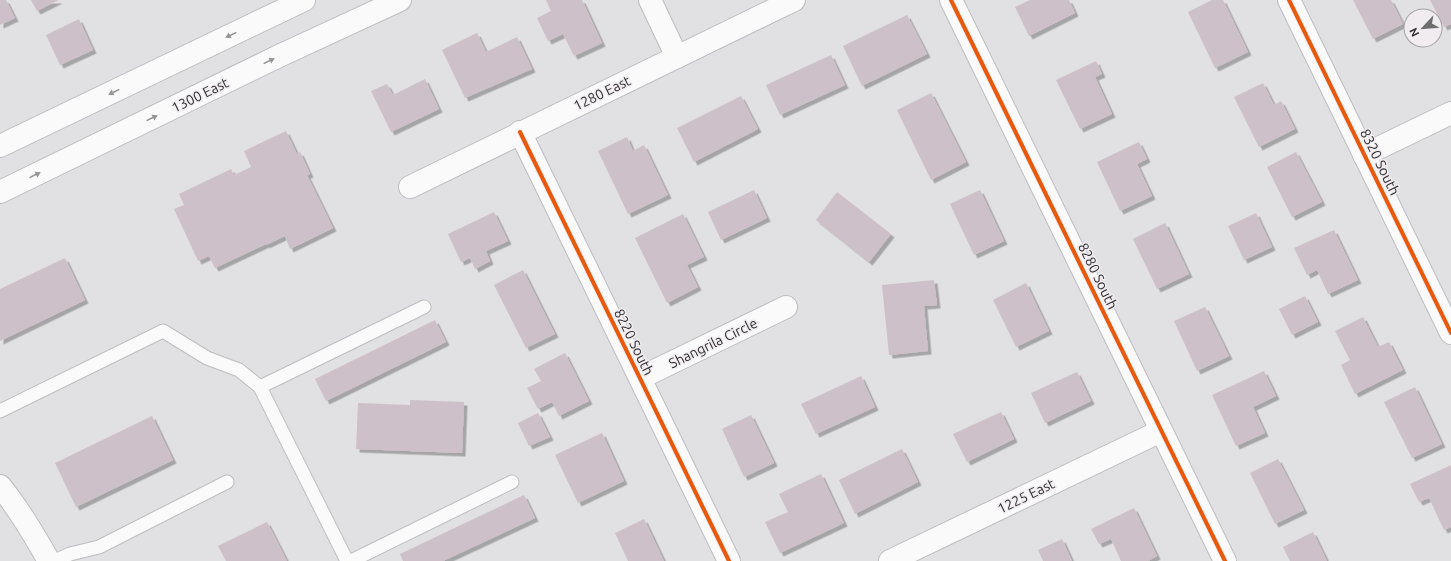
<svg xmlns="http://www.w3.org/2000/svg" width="1451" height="561" font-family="Ubuntu,sans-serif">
<defs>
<filter id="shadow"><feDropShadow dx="3.5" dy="3.5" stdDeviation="0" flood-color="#0004"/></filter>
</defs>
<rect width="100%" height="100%" fill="#e1e0e2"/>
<!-- building -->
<g fill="#cec0c8" filter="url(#shadow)">
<path d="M0 0H6L15 18 0 25Z"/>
<path d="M31 0H59L37 11Z"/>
<path d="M546 0H582L602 43 574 56 563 34 548 41 537 18 551 11Z"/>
<path d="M1030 0H1069L1075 13 1029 36 1015 7Z"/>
<path d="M1212 0H1223L1248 52 1215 68 1188 12Z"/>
<path d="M1353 0H1391L1403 24 1373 39Z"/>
<path d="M1430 0H1451V24L1444 27Z"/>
<path d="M907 15 927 54 862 86 843 46Z"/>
<path d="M79 19 93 50 60 65 46 35Z"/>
<path d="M477 33 486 52 517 37 532 69 465 98 442 50Z"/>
<path d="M831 55 845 85 780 115 766 85Z"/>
<path d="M1096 61 1102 74 1095 77 1112 114 1080 129 1056 80Z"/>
<path d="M425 79 439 109 391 132 371 91 387 84 393 95Z"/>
<path d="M1263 83 1274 105 1281 101 1295 129 1259 147 1234 97Z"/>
<path d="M931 93 966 162 931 180 897 110Z"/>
<path d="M741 96 758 129 694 162 677 128Z"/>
<path d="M286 131 297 154 300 152 310 174 307 175 333 228 290 249 285 236 266 245V244L215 268 209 256 198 261 174 209 184 205 179 194 231 169 234 175 251 167 244 151Z"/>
<path d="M627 137 633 151 644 145 668 195 628 214 598 151Z"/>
<path d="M1139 142 1147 159 1137 164 1152 196 1120 211 1097 162Z"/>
<path d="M1296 152 1322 202 1292 217 1267 167Z"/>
<path d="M754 190 767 218 721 240 708 212Z"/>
<path d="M980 190 1004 241 974 255 950 204Z"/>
<path d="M837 192 891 234 869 262 816 220Z"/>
<path d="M494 212 508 241 486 251 490 261 475 269 470 258 461 262 448 234Z"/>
<path d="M1256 213 1272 247 1244 260 1228 226Z"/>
<path d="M683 214 704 257 687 265 698 287 667 303 635 238Z"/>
<path d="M1165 223 1189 274 1157 289 1133 239Z"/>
<path d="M1334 230 1358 280 1328 294 1317 270 1307 275 1294 248Z"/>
<path d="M65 258 85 300 0 341V289Z"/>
<path d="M523 270 555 334 526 348 494 285Z"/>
<path d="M934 280 937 305 924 306 928 351 889 355 882 285Z"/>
<path d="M1026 283 1049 331 1016 347 993 300Z"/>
<path d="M1305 296 1318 322 1292 335 1279 309Z"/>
<path d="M1205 307 1229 356 1197 371 1174 321Z"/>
<path d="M1363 317 1378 347 1389 342 1403 370 1355 394 1341 365 1350 360 1335 331Z"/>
<path d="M435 320 446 342 326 401 315 379Z"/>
<path d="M565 353 589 401 559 416 552 402 538 409 527 388 541 381 534 369Z"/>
<path d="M1264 371 1276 396 1253 407 1265 433 1236 446 1212 395Z"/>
<path d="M1077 372 1091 401 1045 423 1031 393Z"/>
<path d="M861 376 875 407 816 434 801 404Z"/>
<path d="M1415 387 1442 444 1412 458 1384 402Z"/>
<path d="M410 400 464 402 462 453 356 449 358 403 410 405Z"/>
<path d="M1001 412 1014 439 967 462 953 434Z"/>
<path d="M538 413 550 437 529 446 518 423Z"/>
<path d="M751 415 774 463 744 477 722 429Z"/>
<path d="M152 416 173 460 76 507 55 463Z"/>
<path d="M602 433 624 481 578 503 555 455Z"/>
<path d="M902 449 918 482 855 514 839 480Z"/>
<path d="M1278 459 1304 510 1275 524 1250 473Z"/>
<path d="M1451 465V527L1444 530 1429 498 1419 502 1410 484Z"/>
<path d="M821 474 844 523 780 553 765 522 788 512 779 494Z"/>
<path d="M524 495 535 518 443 561H403L400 554Z"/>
<path d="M1134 508 1157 556 1148 561H1121L1111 539 1099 544 1091 529Z"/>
<path d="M644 519 664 561H628L615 533Z"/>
<path d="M267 522 287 561H226L218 546Z"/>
<path d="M1313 532 1327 561H1290L1283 547Z"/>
<path d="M1062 539 1072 561H1043L1038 550Z"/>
</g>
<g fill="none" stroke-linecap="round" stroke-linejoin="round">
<!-- service casing -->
<g stroke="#bebdbf" stroke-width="15">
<g id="service">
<path d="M260 387 424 307"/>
<path d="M0 411 163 331 207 358 239 370 260 387 347 561"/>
<path d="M55 561 70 554 99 547 227 482"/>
<path d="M351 561 512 482"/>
</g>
</g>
<!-- minor casing -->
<g stroke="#bebdbf" stroke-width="24">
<g id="minor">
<path d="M650 0 677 57"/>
<path d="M951 0 1225 561"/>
<path d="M1289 0 1451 333"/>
<path d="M520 132 729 561"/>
<path d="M1364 155 1451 113"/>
<path d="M410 187 794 0"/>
<path d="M640 378 786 307"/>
<path d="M0 486C19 509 34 535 49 561"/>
<path d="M890 561 1161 431"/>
</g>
</g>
<!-- primary casing -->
<g stroke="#bebdbf" stroke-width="24">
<g id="primary">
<path d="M0 146 304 0"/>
<path d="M0 192 279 56 400 0"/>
</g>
</g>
<!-- service -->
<use href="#service" stroke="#fafafb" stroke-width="13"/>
<!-- minor -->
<use href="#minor" stroke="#fafafb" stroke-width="22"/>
<!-- primary -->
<use href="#primary" stroke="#fafafb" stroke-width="22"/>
<!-- cycleway casing -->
<g stroke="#f0ecf0" stroke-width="6">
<g id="cycleway">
<path d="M951 0 1225 561"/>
<path d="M1289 0 1451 333"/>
<path d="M520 132 729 561"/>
</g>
</g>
<!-- cycleway -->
<use href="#cycleway" stroke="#e8590c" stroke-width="4"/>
</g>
<!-- one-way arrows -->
<defs><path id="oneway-solid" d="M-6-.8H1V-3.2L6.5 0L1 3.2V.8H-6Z"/></defs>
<g fill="#969596">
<use href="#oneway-solid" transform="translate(231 35) rotate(154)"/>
<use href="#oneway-solid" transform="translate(269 61) rotate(-26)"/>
<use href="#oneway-solid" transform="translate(114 92) rotate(154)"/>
<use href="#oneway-solid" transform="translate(152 118) rotate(-26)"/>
<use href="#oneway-solid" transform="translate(35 175) rotate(-26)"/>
</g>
<g text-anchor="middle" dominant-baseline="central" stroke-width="3" stroke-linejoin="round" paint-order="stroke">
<!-- street labels -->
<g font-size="14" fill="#313031" stroke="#f0ecf0">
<text transform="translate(602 93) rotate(-26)">1280 East</text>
<text transform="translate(200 95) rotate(-26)">1300 East</text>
<text transform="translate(1380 162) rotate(64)">8320 South</text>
<text transform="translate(1098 276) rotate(64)">8280 South</text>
<text transform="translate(634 342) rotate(64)">8220 South</text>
<text transform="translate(713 343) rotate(-26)">Shangrila Circle</text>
<text transform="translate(1026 496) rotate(-26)">1225 East</text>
</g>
</g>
<!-- north arrow -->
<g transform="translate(1423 28) rotate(244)"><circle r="19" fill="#f0ecf0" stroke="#a4a1a4"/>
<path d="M0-3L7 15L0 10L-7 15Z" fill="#6f6e6f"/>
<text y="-6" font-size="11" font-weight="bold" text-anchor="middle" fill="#313031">N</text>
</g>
</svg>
